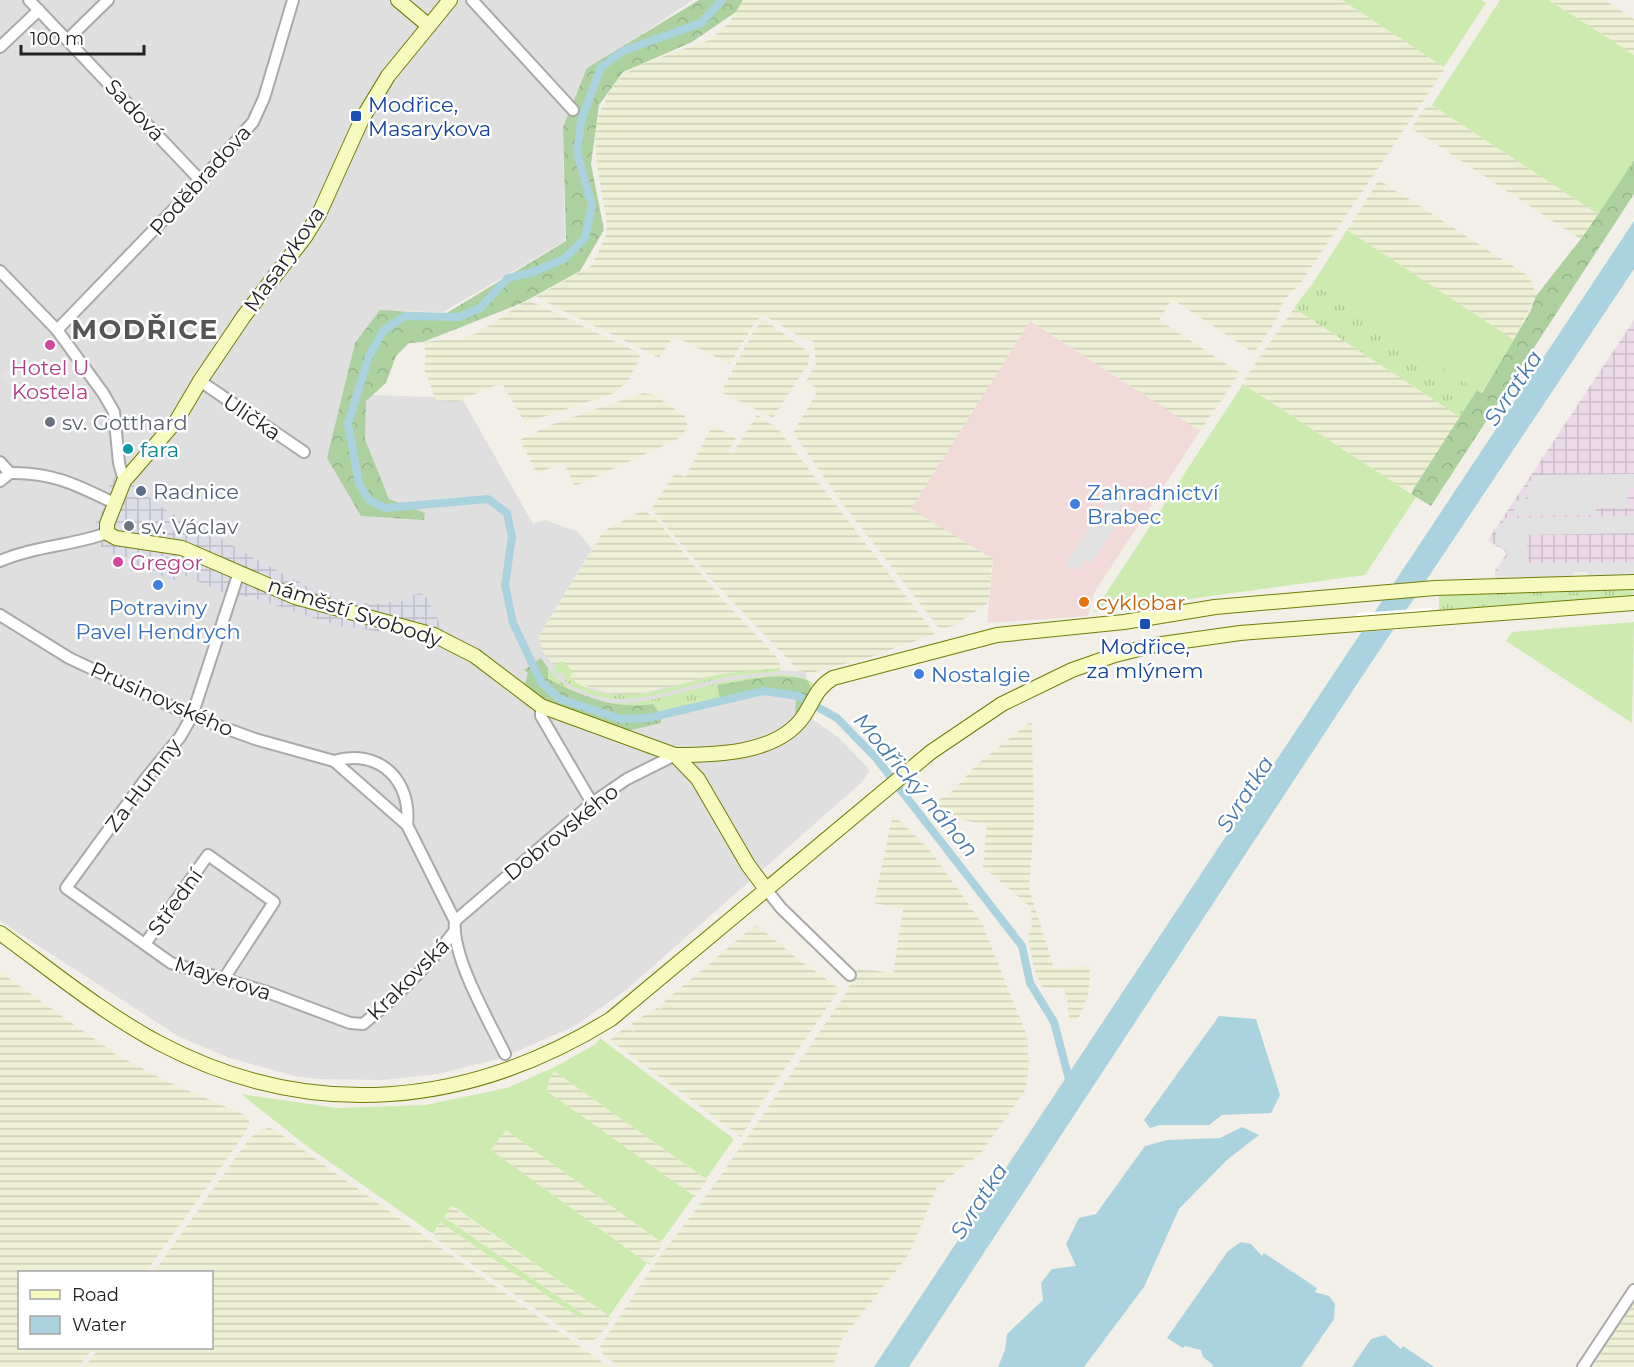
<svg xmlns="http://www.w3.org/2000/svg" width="1634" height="1367" font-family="Montserrat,sans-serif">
<defs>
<pattern id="industrial-grid" width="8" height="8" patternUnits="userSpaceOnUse" patternTransform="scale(1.5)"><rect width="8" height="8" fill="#ebdbe8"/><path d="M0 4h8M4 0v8" fill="none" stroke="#c9bcc7"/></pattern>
<pattern id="farmland-rules" width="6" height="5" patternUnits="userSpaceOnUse" patternTransform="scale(1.5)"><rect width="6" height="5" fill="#eef0d5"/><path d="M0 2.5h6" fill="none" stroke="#ccceb7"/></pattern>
<pattern id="grass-tufts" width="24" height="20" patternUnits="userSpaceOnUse" patternTransform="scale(1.5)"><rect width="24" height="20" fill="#cdebb0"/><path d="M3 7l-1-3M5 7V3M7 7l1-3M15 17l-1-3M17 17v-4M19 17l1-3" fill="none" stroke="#b0c997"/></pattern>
<pattern id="forest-crowns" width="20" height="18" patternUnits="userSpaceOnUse" patternTransform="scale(1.5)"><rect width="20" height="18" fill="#add19e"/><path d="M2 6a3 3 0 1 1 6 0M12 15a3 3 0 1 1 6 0" fill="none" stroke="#95b388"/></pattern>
<pattern id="plaza-grid" width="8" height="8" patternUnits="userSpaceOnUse" patternTransform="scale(1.5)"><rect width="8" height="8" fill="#dddde8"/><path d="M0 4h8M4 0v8" fill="none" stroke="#bdbdc7"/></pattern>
</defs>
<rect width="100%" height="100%" fill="#f2efe9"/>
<!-- residential -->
<path fill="#e0dfdf" d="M0 0H693L589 69 563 129 565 241 443 312 382 311 343 394 462 398 533 524 545 520 578 532 592 549 539 636 562 661 577 688 719 678 778 670 806 672 808 716 839 738 870 770 861 783 626 990 575 1026 499 1059 438 1074 383 1080 318 1079 294 1076 227 1057 178 1036 0 921Z"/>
<!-- commercial -->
<path fill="#f2dad9" d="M1030 321 1200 431 1094 593 1088 616 987 623 993 559 910 510Z"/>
<!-- industrial -->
<path fill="url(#industrial-grid)" d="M1634 320V578H1589L1588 572H1573L1572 579H1495V571L1507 553 1488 540Z"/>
<!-- farmland -->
<g fill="url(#farmland-rules)">
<path d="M743 0H1342L1444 67V70L1301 283 1283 301 1276 321 1254 353 1172 299 1159 320 1240 373 1200 431 1030 321 911 509 993 559 988 603 955 625 942 629 938 627 842 503 793 433 818 390 806 381 816 363 813 341 804 339 763 315 755 322 730 364 674 336 659 358 536 297 591 266 605 238 607 224 597 166 595 138 597 119 609 92 622 76 637 66 709 40 728 24Z"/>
<path d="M1549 0H1605L1634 19V55Z"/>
<path d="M1427 105H1432L1598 214 1584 235 1580 239 1411 128Z"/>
<path d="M1379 180 1530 277 1536 296 1514 340 1347 230Z"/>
<path d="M528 300 635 351 640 357 628 381 614 393 525 423 503 385 494 386 456 402 436 400 424 369 426 353 423 342 464 338 479 332Z"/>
<path d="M1294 308 1460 417 1414 488 1406 490 1394 483 1245 385V378Z"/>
<path d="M763 319 810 353 808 364 773 418 721 392 753 332Z"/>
<path d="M643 393 654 395 685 416 688 427 678 439 575 486 563 462 537 474 520 440 550 425Z"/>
<path d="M757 415 778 429 935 634 870 657 811 673 799 671 710 578 651 509 675 473 685 477 713 425 736 438 728 452 732 454Z"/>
<path d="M643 510 654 517 722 599 768 647 779 660 781 668 719 675 629 696 613 694 579 684 570 678 562 661 554 666 542 650 539 636 604 531Z"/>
<path d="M1030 722 1032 724 1034 822 1029 888 1054 969 1090 965 1089 991 1082 1012 1077 1020 1071 1022 1068 1012 1067 996 1062 989 1042 987 1034 969 1028 935 1032 925 1031 907 983 867 987 824 943 817 937 801 955 789 976 765Z"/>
<path d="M893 814 929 849 982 923 1027 1036 1029 1064 1026 1089 981 1153 937 1187 909 1254 842 1339 833 1367H619L602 1353 600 1346 655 1263 714 1185 843 998 856 971 862 969 893 973 903 909 874 903Z"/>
<path d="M754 926 759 927 795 957 840 989 764 1099 741 1137 610 1040 628 1025 635 1034 632 1023 657 1008 662 1010 659 1006Z"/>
<path d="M0 972 117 1055 166 1081 245 1115 249 1120V1126L225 1162 146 1272H20V1348H52L58 1352 61 1348H93L79 1367H0Z"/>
<path d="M554 1071 707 1180 695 1197 548 1092 547 1084Z"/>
<path d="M270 1128 282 1135 609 1367H84L99 1348H212V1272H154L248 1140 260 1130Z"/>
<path d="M506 1130 663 1244 649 1264 491 1150Z"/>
<path d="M451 1206 612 1318 599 1337 589 1342 581 1341 433 1237 440 1222 581 1319 583 1314 444 1216Z"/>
<path d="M1634 1303V1367H1592Z"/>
</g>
<!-- grass -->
<g fill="url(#grass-tufts)">
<path d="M1313 283 1477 390 1460 417 1294 308Z"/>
<path d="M1634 588 1633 596 1439 610V595Z"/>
<path d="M562 661 573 671 570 678C614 712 670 686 717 675 738 671 760 670 781 668L778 672C758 673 737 675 718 679 666 690 615 717 565 681V676L562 672 559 675 552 667Z"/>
<path d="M548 668C595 726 655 698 714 684 730 680 747 678 764 676 781 674 799 673 813 683L809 699 775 676 717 685 720 699 660 714 653 704C613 710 583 696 548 679Z"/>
</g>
<!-- forest -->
<g fill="url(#forest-crowns)">
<path d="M699 0H743L736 12 692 42 623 72 599 105 591 164 604 230 580 271 522 303 423 342 409 343 396 356 386 383 366 401 365 439 389 499 425 513 424 520 361 516 327 458 355 343 380 310 445 314 566 241 563 127 587 68Z"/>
<path d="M1634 160V194L1431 506 1411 494 1414 488 1477 390 1482 393 1530 312 1536 296 1584 235Z"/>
<path d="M541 658 548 668V679C583 696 613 710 653 704L660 714 720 699 717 685C747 680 778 672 807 680L812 690 795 718 796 697 764 693 661 717V723C651 725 639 729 629 730 598 732 549 704 524 687L528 673 524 670Z"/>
</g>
<!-- garden -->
<g fill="#cdebb0">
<path d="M1342 0H1481L1486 3 1444 67Z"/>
<path d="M1500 0H1549L1634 55V160L1598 214 1432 105Z"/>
<path d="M1347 230 1514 340 1481 393 1313 283Z"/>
<path d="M1243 384 1416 497 1365 575 1094 612Z"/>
<path d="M1634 622 1632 723 1506 641 1512 632Z"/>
<path d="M600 1038 734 1139 706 1179 554 1071 547 1084 548 1092 694 1196 661 1242 506 1130 491 1150 647 1263 609 1316 456 1208 451 1206 444 1217 583 1314 581 1319 440 1222 433 1234 304 1144 241 1094 337 1108 425 1105 507 1088 555 1067 596 1044Z"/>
</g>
<!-- parking -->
<g fill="#e2e2e2">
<path d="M18 362 31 376 12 386 0 377Z"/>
<path d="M1634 474V487L1627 490 1628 508H1596V515L1514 516V503L1519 500V496H1526V501L1528 500V481H1533V475Z"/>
<path d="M1118 485 1130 493 1119 508 1125 512 1091 563 1085 560 1077 571 1065 564Z"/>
<path d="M1634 516V533L1527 535 1528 563 1634 562V578H1589L1588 572H1573L1572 579H1495L1496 572 1509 553 1496 544V529L1499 524H1503V518Z"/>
</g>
<!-- plaza -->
<path fill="url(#plaza-grid)" d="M117 473 170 513 193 522 255 559 315 590 333 597 372 604 409 600 408 596 421 593 428 599 444 632 441 647 414 637 335 625 253 598 224 593 179 573 175 580 134 569 130 572 132 558 106 553 91 530 99 517 105 505 104 495Z"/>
<!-- water -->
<g fill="#aad3df">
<path d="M1634 221V269L1361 678 909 1367H874Z"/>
<path d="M1219 1016 1256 1019 1280 1095 1271 1113 1222 1115 1209 1125H1160L1150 1128 1144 1120Z"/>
<path d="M1242 1127 1259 1135 1228 1159 1179 1209 1144 1287 1084 1367H998L1005 1350 1007 1334 1043 1300 1041 1283 1052 1269 1076 1266 1066 1244 1079 1218 1096 1214 1145 1146 1167 1140 1220 1138Z"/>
<path d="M1241 1242 1251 1244 1262 1256 1264 1253 1317 1288 1315 1292 1329 1296 1335 1304 1334 1319 1301 1367H1212L1213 1365 1203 1357 1201 1350 1185 1346 1183 1348 1167 1338 1228 1251Z"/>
<path d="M1385 1335 1401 1349 1403 1346 1434 1367H1352L1371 1339Z"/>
</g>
<!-- pier -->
<path fill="#fff" d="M1432 608 1419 628 1345 633 1358 613Z"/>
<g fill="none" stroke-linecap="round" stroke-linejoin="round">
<!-- canal -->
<path stroke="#aad3df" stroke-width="8" d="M722 0 701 23 623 51 601 67 581 121 577 153 592 206 585 238 564 259 533 272 508 278 480 308 459 317 405 316 384 330 369 356 348 424 359 484 369 500 385 508 488 499 507 513 512 537 505 585 513 623 541 682 560 699 621 719 648 718 764 691 798 696 837 718 876 758 1022 946 1030 983 1054 1022 1071 1087"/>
<!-- street casing -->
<g stroke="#a9a9a9" stroke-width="14">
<g id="street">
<path d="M29 0 201 181"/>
<path d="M472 0 573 110"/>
<path d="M69 38 108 0"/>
<path d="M0 47 39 10"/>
<path d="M0 271 57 330 103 393 114 412 119 463 124 481"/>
<path d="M57 330 201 181 253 122 264 98 293 0"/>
<path d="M200 381 304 452"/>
<path d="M0 462 10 473"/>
<path d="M0 481 10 473C52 472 77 485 114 503"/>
<path d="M0 561C35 546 71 546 107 533"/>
<path d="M239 572 192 716 180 737 147 777 66 888 171 963 270 993 350 1023 363 1024C395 998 428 966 453 933"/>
<path d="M0 615 69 658 192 716 255 739 334 761 407 825 455 921C451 956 489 1021 505 1054"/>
<path d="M541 706V716L592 803"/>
<path d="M334 761C379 748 412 780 407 825"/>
<path d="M766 889 781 908 850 975"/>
<path d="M455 921 592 803 627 779 675 755"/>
<path d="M145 944 208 855 274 902 223 980"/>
<path d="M1583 1367 1634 1290"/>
</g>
</g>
<!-- secondary casing -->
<g stroke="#707d05" stroke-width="16">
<g id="secondary">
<path d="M398 0 429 26"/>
<path d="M450 0 388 76 362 119 319 214 305 237 244 316 200 381 177 420 124 481 107 524V533L116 538 182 548 295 597 434 635 475 656 541 706 675 755 698 779 748 865 766 889"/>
<path d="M675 755C716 755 777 754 803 717 814 701 816 688 833 678L997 635 1124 622 1215 607 1435 588 1634 582"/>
<path d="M0 933C52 971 104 1014 161 1044 312 1123 469 1107 611 1019L931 752 1002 704 1072 670 1115 655 1155 645 1240 633 1634 603"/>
</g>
</g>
<!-- street -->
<use href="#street" stroke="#fff" stroke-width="10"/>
<!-- secondary -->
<use href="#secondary" stroke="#f7fabf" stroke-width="14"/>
</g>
<!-- markers -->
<g fill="#1a4fb4" stroke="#fff" stroke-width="2">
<rect x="350" y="110" width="12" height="12" rx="3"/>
<rect x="1139" y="618" width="12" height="12" rx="3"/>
</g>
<g fill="#d1479c" stroke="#fff" stroke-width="2">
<circle cx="50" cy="345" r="6"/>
<circle cx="118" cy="562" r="6"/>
</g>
<g fill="#6b7280" stroke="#fff" stroke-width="2">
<circle cx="50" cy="422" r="6"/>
<circle cx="129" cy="526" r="6"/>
</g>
<circle fill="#0f9aa8" stroke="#fff" stroke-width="2" cx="128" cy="449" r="6"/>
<circle fill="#5c6f8a" stroke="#fff" stroke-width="2" cx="141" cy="491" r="6"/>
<g fill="#3f7fe0" stroke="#fff" stroke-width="2">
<circle cx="1075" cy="504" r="6"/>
<circle cx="158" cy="585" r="6"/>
<circle cx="919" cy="674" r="6"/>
</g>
<circle fill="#e8710a" stroke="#fff" stroke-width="2" cx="1084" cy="602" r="6"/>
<g text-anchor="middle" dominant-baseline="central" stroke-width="5" stroke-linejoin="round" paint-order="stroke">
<!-- transit labels -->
<g font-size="21" fill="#164399" stroke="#fff" text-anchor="start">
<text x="368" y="104">Modřice,<tspan x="368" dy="24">Masarykova</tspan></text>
<text x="1145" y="646" text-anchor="middle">Modřice,<tspan x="1145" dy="24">za mlýnem</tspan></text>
</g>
<!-- street labels -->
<g font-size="21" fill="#222" stroke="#fff">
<text transform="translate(135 110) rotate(47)">Sadová</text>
<text transform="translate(200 180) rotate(-48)">Poděbradova</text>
<text transform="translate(284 259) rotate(-55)">Masarykova</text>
<text transform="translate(252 417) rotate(34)">Ulička</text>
<text transform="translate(355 612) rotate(18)">náměstí Svobody</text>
<text transform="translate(162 699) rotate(24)">Prusinovského</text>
<text transform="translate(143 785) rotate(-53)">Za Humny</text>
<text transform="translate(561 832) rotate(-39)">Dobrovského</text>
<text transform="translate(175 902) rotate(-54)">Střední</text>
<text transform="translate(223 978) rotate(18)">Mayerova</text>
<text transform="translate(408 979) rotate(-45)">Krakovská</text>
</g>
<!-- hotel labels -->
<g font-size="21" fill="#b23c85" stroke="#fff">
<text x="50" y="367">Hotel U<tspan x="50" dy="24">Kostela</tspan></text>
<text x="130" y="562" text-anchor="start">Gregor</text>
</g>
<!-- worship labels -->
<g font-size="21" fill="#5b616d" stroke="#fff" text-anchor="start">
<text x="62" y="422">sv. Gotthard</text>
<text x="141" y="526">sv. Václav</text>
</g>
<!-- culture labels -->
<g font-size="21" fill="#0d838f" stroke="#fff" text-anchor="start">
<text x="140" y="449">fara</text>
</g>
<!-- service labels -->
<g font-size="21" fill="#4e5e75" stroke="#fff" text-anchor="start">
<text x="153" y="491">Radnice</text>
</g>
<!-- shop labels -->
<g font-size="21" fill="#366cbe" stroke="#fff" text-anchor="start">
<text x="1087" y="492">Zahradnictví<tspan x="1087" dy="24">Brabec</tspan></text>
<text x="158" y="607" text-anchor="middle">Potraviny<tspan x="158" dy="24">Pavel Hendrych</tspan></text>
<text x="931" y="674">Nostalgie</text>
</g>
<!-- food labels -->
<g font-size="21" fill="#c56008" stroke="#fff" text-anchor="start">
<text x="1096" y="602">cyklobar</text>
</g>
<!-- water labels -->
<g font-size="22" font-style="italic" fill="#4a7aab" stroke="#fff">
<text transform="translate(1513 388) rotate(-56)">Svratka</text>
<text transform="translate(916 785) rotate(50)">Modřický náhon</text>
<text transform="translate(1245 794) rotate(-57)">Svratka</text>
<text transform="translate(979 1201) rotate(-57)">Svratka</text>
</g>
<!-- district labels -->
<g font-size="27" font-weight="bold" letter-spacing="1.5" fill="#555" stroke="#fff">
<text x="145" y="329">MODŘICE</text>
</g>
</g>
<!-- legend -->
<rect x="18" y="1271" width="195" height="78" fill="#ffffff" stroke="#a7a7a7" stroke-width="1.5"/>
<rect x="30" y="1290" width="30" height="9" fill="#f7fabf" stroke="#a7a7a7" stroke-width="1.5"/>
<text x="72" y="1301" font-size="18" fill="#222222">Road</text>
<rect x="30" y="1316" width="30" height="18" fill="#aad3df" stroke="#a7a7a7" stroke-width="1.5"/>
<text x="72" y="1331" font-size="18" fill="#222222">Water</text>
<!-- scale -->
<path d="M21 45v9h123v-9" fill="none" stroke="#222222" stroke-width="3"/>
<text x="30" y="45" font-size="18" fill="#222222" stroke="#ffffff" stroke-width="4.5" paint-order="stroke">100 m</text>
</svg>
